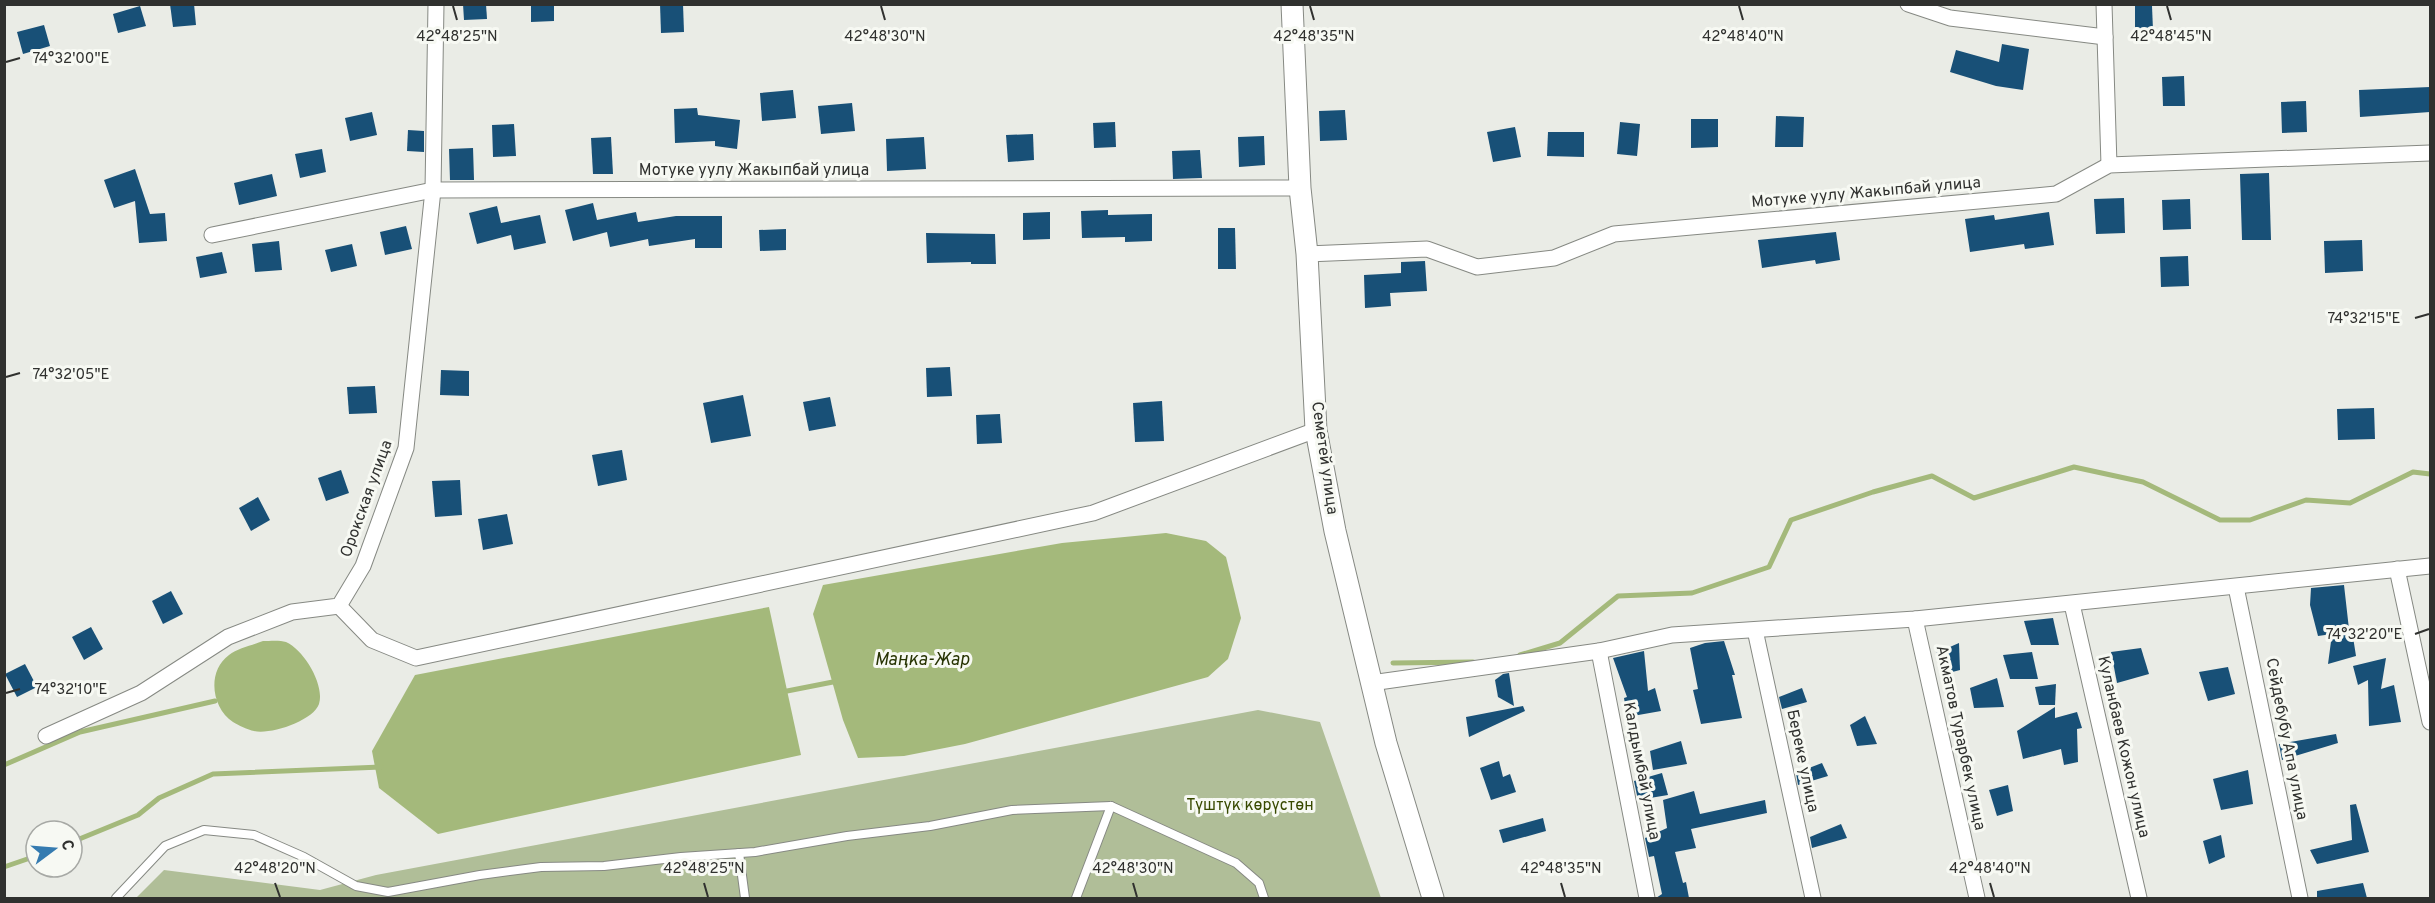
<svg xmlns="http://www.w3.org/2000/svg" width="2435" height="903" font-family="Overpass,sans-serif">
<rect width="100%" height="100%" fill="#eaece6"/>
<!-- green -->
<path fill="#b0be98" d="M1258 710 1320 722 1381 898H136L164 870 320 890 376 875Z"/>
<!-- water -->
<g fill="#a4b97b">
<path d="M1166 533 1206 541 1226 557 1241 618 1228 659 1208 677 965 744 904 756 858 758 843 720 813 614 823 585 1062 543Z"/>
<path d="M769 607 801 755 438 834 379 788 372 751 415 675Z"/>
<path d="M263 641C270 641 280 640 286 642 304 650 325 685 319 704 313 721 270 735 254 731 248 730 238 725 233 722 211 707 207 671 229 655 238 648 253 645 263 641Z"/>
</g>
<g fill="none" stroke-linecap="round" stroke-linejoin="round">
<!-- stream -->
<g stroke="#a4b97b" stroke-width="5">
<path d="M1520 655 1560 643 1618 596 1692 593 1769 567 1791 520 1873 492 1932 476 1974 498 2074 467 2143 482 2220 520H2250L2306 500 2350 503 2413 472 2430 474"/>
<path d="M1393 663 1473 662"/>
<path d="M782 692 838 681"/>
<path d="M4 765 80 732 215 701"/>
<path d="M72 842 138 815 159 798 213 774 381 767"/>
<path d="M4 867 36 856"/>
</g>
</g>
<!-- building -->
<g fill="#185077">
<path d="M170 4H194L196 25 173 27Z"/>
<path d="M463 4H486L487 19 464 20Z"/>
<path d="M531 4H554V21L531 22Z"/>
<path d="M660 4H683L684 32 661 33Z"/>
<path d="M140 6 146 26 118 33 113 14Z"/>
<path d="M2135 6H2152L2153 30H2135Z"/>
<path d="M44 25 50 46 23 54 17 32Z"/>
<path d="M2002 44 2029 49 2023 90 1996 86 1950 72 1956 50 1999 62Z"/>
<path d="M2184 76 2185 106H2163L2162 77Z"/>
<path d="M2430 87V112L2360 117 2359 90Z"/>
<path d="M793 90 796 118 762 121 760 93Z"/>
<path d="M2306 101 2307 132 2282 133 2281 102Z"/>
<path d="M852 103 855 131 821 134 818 106Z"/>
<path d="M697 108 698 115 740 120 737 149 715 146V141L675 143 674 109Z"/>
<path d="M1345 110 1347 140 1320 141 1319 111Z"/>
<path d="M372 112 377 135 350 141 345 118Z"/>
<path d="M1776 116 1804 117 1803 147H1775Z"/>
<path d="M1691 119H1718V147L1691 148Z"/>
<path d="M1115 122 1116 147 1094 148 1093 123Z"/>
<path d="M1620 122 1640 124 1637 156 1617 154Z"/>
<path d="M514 124 516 156 493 157 492 125Z"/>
<path d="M1515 127 1521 157 1493 162 1487 132Z"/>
<path d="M408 130 424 131V152L407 151Z"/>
<path d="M1548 132H1584V157L1547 156Z"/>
<path d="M1033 134 1034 160 1008 162 1006 135Z"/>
<path d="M1264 136 1265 165 1239 167 1238 137Z"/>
<path d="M611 137 613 174H593L591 138Z"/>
<path d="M924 137 926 169 887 171 886 139Z"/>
<path d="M473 148 474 180H450L449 149Z"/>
<path d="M322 149 326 172 300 178 295 154Z"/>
<path d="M1200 150 1202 178 1173 179 1172 151Z"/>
<path d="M135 169 150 214 165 213 167 241 139 243 135 201 114 208 104 180Z"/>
<path d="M2269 173 2271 240H2242L2240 174Z"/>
<path d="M272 174 277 196 239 205 234 183Z"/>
<path d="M2124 198 2125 233 2096 234 2094 199Z"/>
<path d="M2190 199 2191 229 2163 230 2162 200Z"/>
<path d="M593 203 597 220 636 212 638 222 676 216H722V248H695V239L649 246 648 239 610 247 607 232 573 241 565 210Z"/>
<path d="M497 206 501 223 540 215 546 243 514 250 511 235 477 244 469 213Z"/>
<path d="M1108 210V215L1152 214V241L1125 242V237L1082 238 1081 211Z"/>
<path d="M1050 212V239L1023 240V213Z"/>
<path d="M2049 212 2054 245 2025 249 2024 244 1970 252 1965 219 1994 215 1995 220Z"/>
<path d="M406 226 412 249 385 255 380 232Z"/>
<path d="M1218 228H1235L1236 269H1218Z"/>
<path d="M786 229V250L760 251 759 230Z"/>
<path d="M1836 232 1840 260 1816 264 1815 260 1762 268 1758 240Z"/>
<path d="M926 233 995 234 996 264H971V262L927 263Z"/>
<path d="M2362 240 2363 271 2325 273 2324 241Z"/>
<path d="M279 241 282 270 255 272 252 244Z"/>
<path d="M352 244 357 266 331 272 325 250Z"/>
<path d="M222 252 227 273 200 278 196 257Z"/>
<path d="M2188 256 2189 286 2161 287 2160 257Z"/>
<path d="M1425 261 1427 291 1390 293 1391 306 1365 308 1364 275 1401 273V262Z"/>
<path d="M950 367 952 396 927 397 926 368Z"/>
<path d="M441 370 469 371V396L440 395Z"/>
<path d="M375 386 377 413 349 414 347 387Z"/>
<path d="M743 395 751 436 711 443 703 403Z"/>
<path d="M830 397 836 426 809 431 803 402Z"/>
<path d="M1162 401 1164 441 1135 442 1133 403Z"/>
<path d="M2374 408 2375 439 2338 440 2337 409Z"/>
<path d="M1000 414 1002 443 977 444 976 415Z"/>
<path d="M622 450 627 480 598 486 592 455Z"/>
<path d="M341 470 349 493 326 501 318 478Z"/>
<path d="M460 480 462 515 435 517 432 481Z"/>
<path d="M258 497 270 520 251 531 239 508Z"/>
<path d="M507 514 513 544 483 550 478 519Z"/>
<path d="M2344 585 2350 638 2353 637 2356 656 2328 664 2332 634 2318 636 2310 605 2311 588Z"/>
<path d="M171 591 183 614 163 624 152 601Z"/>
<path d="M2053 618 2059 645H2031L2024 621Z"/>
<path d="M91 627 103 649 84 660 72 637Z"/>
<path d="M1724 641 1735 675H1732L1742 718 1701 724 1693 690 1698 689 1690 648 1705 643Z"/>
<path d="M1959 643 1960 670 1941 675 1936 653Z"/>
<path d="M2141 648 2149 674 2117 683 2111 652Z"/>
<path d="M1644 651 1648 691 1655 688 1661 711 1627 717 1624 698 1627 697 1613 658Z"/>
<path d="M2032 652 2038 679H2010L2003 655Z"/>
<path d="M2386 658 2381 689 2394 685 2401 722 2369 726 2368 680 2358 685 2353 666Z"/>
<path d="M25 664 37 687 17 697 5 674Z"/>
<path d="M2228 667 2235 694 2208 701 2199 672Z"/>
<path d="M1509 673 1514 706 1498 697 1495 680 1503 674Z"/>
<path d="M1997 678 2004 707 1974 708 1970 688Z"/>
<path d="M2056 684 2055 705H2039L2035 687Z"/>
<path d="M1802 688 1807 702 1782 709 1779 697Z"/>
<path d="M1523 706 1525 711 1469 737 1466 717Z"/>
<path d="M2055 707V718L2077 712 2082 728 2077 729 2078 762 2064 765 2061 749 2023 759 2017 731Z"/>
<path d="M1865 716 1877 744 1857 746 1850 725Z"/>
<path d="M2336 734 2338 743 2282 760 2279 744Z"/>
<path d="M1681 741 1687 764 1653 770 1650 751Z"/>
<path d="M1499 761 1503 777 1510 774 1516 792 1491 800 1480 768Z"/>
<path d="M1822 763 1828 776 1798 785 1796 773Z"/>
<path d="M2248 770 2253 804 2221 810 2213 779Z"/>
<path d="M1662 773 1668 795 1638 800 1634 781Z"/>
<path d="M2008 785 2013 811 1997 816 1989 790Z"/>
<path d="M1694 791 1700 814 1765 800 1767 813 1691 829 1696 848 1675 852 1683 883 1686 882 1689 898H1656L1662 894 1654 856 1649 857 1645 838 1667 828 1663 800Z"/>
<path d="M2356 804 2369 852 2317 864 2310 850 2352 840 2350 805Z"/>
<path d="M1543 818 1546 831 1503 843 1499 830Z"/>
<path d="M1841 824 1847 838 1812 848 1810 837Z"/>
<path d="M2221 835 2225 857 2209 864 2203 841Z"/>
<path d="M2363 883 2367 898H2317V891Z"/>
</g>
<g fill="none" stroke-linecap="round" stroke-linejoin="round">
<!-- lane casing -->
<g stroke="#868983" stroke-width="10">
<g id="lane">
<path d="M739 853 745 898"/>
<path d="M116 898 165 846 204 830 254 835 304 857 356 886 388 892 480 875 541 867 604 866 681 857 755 852 847 836 930 826 1012 810 1111 806 1236 863 1259 883 1264 898"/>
<path d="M1076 898 1111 806"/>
</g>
</g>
<!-- street casing -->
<g stroke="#868983" stroke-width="17">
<g id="street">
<path d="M1908 4 1950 18 2105 37"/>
<path d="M2104 4 2109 165"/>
<path d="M212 235 433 190 1300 188"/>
<path d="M1307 254 1427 249 1477 267 1554 258 1614 234 2056 194 2109 165 2430 153"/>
<path d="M2397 569 2430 722"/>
<path d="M2236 587 2300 898"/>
<path d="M2072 604 2139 898"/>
<path d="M339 606 372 640 416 658 1093 513 1316 430"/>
<path d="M1915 619 1977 898"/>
<path d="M1755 630 1813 898"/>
<path d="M1599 651 1647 898"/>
<path d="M1371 683 1599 651 1672 635 1915 619 2430 566"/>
<path d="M46 736 141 693 228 637 292 612 339 606 363 566 406 448 433 190 436 4"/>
</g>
</g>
<!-- secondary casing -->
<g stroke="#868983" stroke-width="23">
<path id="secondary" d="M1292 4 1300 188 1307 254 1316 430 1335 531 1386 743 1433 898"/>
</g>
<!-- lane -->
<use href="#lane" stroke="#fff" stroke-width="8"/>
<!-- street -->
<use href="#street" stroke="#fff" stroke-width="15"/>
<!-- secondary -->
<use href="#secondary" stroke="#fff" stroke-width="21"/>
</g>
<!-- ticks -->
<path fill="none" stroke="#30312f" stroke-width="2" d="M453 6 457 20M881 6 885 20M1310 6 1314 20M1739 6 1743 20M2167 6 2171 20M6 62 20 58M2415 318 2429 314M6 377 20 373M2415 634 2429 629M6 693 20 689M275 883 280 897M704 883 708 897M1133 883 1137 897M1561 883 1565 897M1990 883 1994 897"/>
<g text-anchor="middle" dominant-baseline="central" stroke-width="6" stroke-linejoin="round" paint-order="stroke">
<!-- street labels -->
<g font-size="16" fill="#30312f" stroke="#f7f9f3">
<text x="754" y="171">Мотуке уулу Жакыпбай улица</text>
<text transform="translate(1866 193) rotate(-5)">Мотуке уулу Жакыпбай улица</text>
<text transform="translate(1324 458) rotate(82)">Семетей улица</text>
<text transform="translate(367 499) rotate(-70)">Орокская улица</text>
<text transform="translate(1960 738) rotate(78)">Акматов Турарбек улица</text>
<text transform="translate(2286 739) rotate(79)">Сейдебубу Апа улица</text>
<text transform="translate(2123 747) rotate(77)">Куланбаев Кожон улица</text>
<text transform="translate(1802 761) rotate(78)">Береке улица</text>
<text transform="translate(1641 771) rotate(79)">Калдымбай улица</text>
</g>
<!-- park labels -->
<g font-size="16" fill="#384900" stroke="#f7f9f3">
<text x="1250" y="806">Түштүк көрүстөн</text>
</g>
<!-- water labels -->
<g font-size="18" font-style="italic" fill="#273303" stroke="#f7f9f3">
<text x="922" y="660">Маңка-Жар</text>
</g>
</g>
<g font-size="15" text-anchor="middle" fill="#30312f" stroke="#f7f9f3" stroke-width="6" stroke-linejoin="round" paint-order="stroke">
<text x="457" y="41">42°48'25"N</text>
<text x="885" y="41">42°48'30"N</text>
<text x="1314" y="41">42°48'35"N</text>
<text x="1743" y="41">42°48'40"N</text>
<text x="2171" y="41">42°48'45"N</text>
<text x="71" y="63">74°32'00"E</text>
<text x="2364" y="323">74°32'15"E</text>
<text x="71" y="379">74°32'05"E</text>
<text x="2364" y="639">74°32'20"E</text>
<text x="71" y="694">74°32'10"E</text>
<text x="275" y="873">42°48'20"N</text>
<text x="704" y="873">42°48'25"N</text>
<text x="1133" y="873">42°48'30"N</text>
<text x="1561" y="873">42°48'35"N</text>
<text x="1990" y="873">42°48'40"N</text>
</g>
<!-- border -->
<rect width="2435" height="903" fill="none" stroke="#30312f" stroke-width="12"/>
<!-- north arrow -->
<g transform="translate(54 849) rotate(74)"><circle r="28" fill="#f7f9f3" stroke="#a7a9a5" stroke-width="1.5"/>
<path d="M0-4.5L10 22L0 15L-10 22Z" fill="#357bb0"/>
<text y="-9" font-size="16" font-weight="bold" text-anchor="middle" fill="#30312f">С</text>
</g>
</svg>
